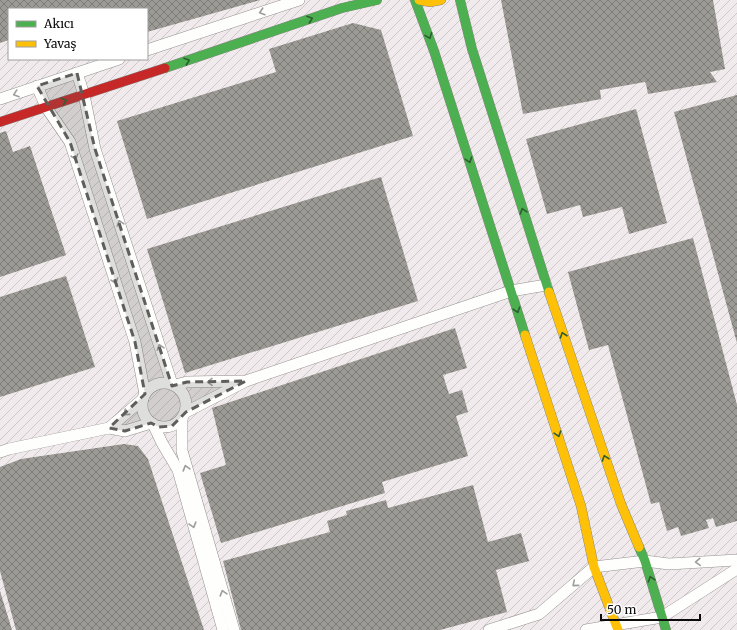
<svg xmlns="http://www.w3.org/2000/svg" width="737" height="630" font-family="Merriweather,serif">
<defs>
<pattern id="industrial-furrows" width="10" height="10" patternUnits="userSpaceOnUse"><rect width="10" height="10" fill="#f1eaec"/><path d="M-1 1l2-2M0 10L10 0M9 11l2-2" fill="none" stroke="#cdc7c9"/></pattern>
<pattern id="building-cross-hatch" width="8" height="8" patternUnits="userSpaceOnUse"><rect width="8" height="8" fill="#9c9a95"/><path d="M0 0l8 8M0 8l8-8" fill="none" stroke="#7d7c78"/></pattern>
</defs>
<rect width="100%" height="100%" fill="#faf7ef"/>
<!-- industrial -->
<path fill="url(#industrial-furrows)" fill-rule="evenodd" d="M0 0H737V630H0ZM9 9H147V59H9Z"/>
<!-- building -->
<g fill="url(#building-cross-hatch)">
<path d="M0 0H260L147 32V9H9V40L0 43Z"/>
<path d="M501 0H713L725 69 710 72 717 82 648 94 646 84 645 82 600 90 601 99 523 114Z"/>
<path d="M353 23 381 30 413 136 147 219 117 121 276 72 269 49Z"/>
<path d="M737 95V343L674 112Z"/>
<path d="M636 109 667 223 629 234 622 207 583 217 580 205 547 214 526 139Z"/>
<path d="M6 131 13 152 30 146 66 255 0 277V133Z"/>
<path d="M381 177 418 301 185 373 147 249Z"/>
<path d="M693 238 737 405V521L716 527 713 518 706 520 709 528 681 536 678 527 667 531 659 502 651 504 608 345 589 350 568 272Z"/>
<path d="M66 276 95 367 0 397V297Z"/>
<path d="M455 328 467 368 443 375 449 394 462 390 468 412 456 416 468 456 382 482 385 493 221 543 200 473 226 465 212 408Z"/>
<path d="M124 444 138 446 148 459 204 630H16L0 571V467L21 459Z"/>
<path d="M473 485 488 542 521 533 529 561 496 570 507 612 440 630H241L223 561 330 532 327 521 347 515 346 511 386 500 388 508Z"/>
<path d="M0 591 12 630H0Z"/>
</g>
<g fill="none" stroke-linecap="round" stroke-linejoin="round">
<!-- street casing -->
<g stroke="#93918e" stroke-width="12">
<g id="street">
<path d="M147 50 299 0"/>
<path d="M77 73 84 95 95 149 172 384"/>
<path d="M37 86 46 107 70 142 135 342 145 394"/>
<path d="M0 99 119 59"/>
<circle cx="164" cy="405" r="22"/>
<path d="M175 385 187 382 243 381"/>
<path d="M186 412 246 381 511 291 546 285"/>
<path d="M182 419V451L234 630"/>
<path d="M153 424 162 443 178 470 223 630"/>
<path d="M109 428 143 399"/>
<path d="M0 452 9 449 109 428 125 431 151 423"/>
<path d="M489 630 539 614 594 567 645 561 669 564 737 560"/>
<path d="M586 630 662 617 737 569"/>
</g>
</g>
<!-- fast casing -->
<g stroke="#898884" stroke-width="10">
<g id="fast">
<path d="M415 0 434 51 525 335"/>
<path d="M460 0 472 49 549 292"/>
<path d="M165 68 342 8 377 0"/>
<path d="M639 547 645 561 666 630"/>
</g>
</g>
<!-- slow casing -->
<g stroke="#898884" stroke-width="10">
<g id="slow">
<path d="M419 0 430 2 441 0"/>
<path d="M549 292 621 504 639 547"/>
<path d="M525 335 581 506 594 567 618 630"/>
</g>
</g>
<!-- jam casing -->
<g stroke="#898884" stroke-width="10">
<path id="jam" d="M0 122 165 68"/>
</g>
<!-- street -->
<use href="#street" stroke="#fefefd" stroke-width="11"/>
<!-- fast -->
<use href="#fast" stroke="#4caf50" stroke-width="9"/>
<!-- slow -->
<use href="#slow" stroke="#ffc107" stroke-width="9"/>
<!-- jam -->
<use href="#jam" stroke="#c62828" stroke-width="9"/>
</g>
<!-- one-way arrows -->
<defs><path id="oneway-chevron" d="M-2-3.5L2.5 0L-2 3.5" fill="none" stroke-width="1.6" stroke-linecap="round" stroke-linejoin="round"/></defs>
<g stroke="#9d9d9c">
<use href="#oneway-chevron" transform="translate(262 12) rotate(162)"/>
<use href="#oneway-chevron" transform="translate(16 94) rotate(161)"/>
<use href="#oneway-chevron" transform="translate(75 157) rotate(72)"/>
<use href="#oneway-chevron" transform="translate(120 223) rotate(-108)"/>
<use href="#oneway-chevron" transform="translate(115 281) rotate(72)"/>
<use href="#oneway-chevron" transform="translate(160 347) rotate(-107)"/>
<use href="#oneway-chevron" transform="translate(210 382) rotate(179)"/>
<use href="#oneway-chevron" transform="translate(126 413) rotate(139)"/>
<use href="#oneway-chevron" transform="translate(186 468) rotate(-106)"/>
<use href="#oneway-chevron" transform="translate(193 525) rotate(74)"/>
<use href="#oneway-chevron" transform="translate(698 562) rotate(176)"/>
<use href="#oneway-chevron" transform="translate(575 584) rotate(140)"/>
<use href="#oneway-chevron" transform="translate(223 593) rotate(-106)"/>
</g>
<g stroke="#2c5d2e">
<use href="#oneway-chevron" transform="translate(310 19) rotate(-19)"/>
<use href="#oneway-chevron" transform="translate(429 36) rotate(69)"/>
<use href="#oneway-chevron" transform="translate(187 61) rotate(-19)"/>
<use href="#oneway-chevron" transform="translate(64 101) rotate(-18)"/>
<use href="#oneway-chevron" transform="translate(469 160) rotate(72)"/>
<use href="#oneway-chevron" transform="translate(523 211) rotate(-107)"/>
<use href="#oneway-chevron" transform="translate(517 310) rotate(72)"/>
<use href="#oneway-chevron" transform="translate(563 335) rotate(-109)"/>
<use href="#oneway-chevron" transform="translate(558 434) rotate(72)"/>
<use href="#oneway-chevron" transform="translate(605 458) rotate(-109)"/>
<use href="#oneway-chevron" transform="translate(651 579) rotate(-107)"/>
</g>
<!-- marked area -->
<path fill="#5f5e5b" fill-opacity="0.2" stroke="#5f5e5b" stroke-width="3" stroke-dasharray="8 5" stroke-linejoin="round" d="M77 73 95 149 172 386 187 382 246 381 186 412 172 426 159 427 151 423 125 431 109 428 145 394 135 342 70 142 37 86Z"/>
<!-- legend -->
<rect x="8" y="8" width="140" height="52" fill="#ffffff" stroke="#9d9d9d"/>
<rect x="16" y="21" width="20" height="6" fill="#4caf50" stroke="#9d9d9d"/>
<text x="44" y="28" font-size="12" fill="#0b0b0b">Akıcı</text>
<rect x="16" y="41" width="20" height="6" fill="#ffc107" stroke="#9d9d9d"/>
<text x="44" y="48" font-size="12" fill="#0b0b0b">Yavaş</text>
<!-- scale -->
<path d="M601 614v6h99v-6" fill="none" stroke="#0b0b0b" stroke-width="2"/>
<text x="607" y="614" font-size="12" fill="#0b0b0b" stroke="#ffffff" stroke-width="3" paint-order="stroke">50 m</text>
</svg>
